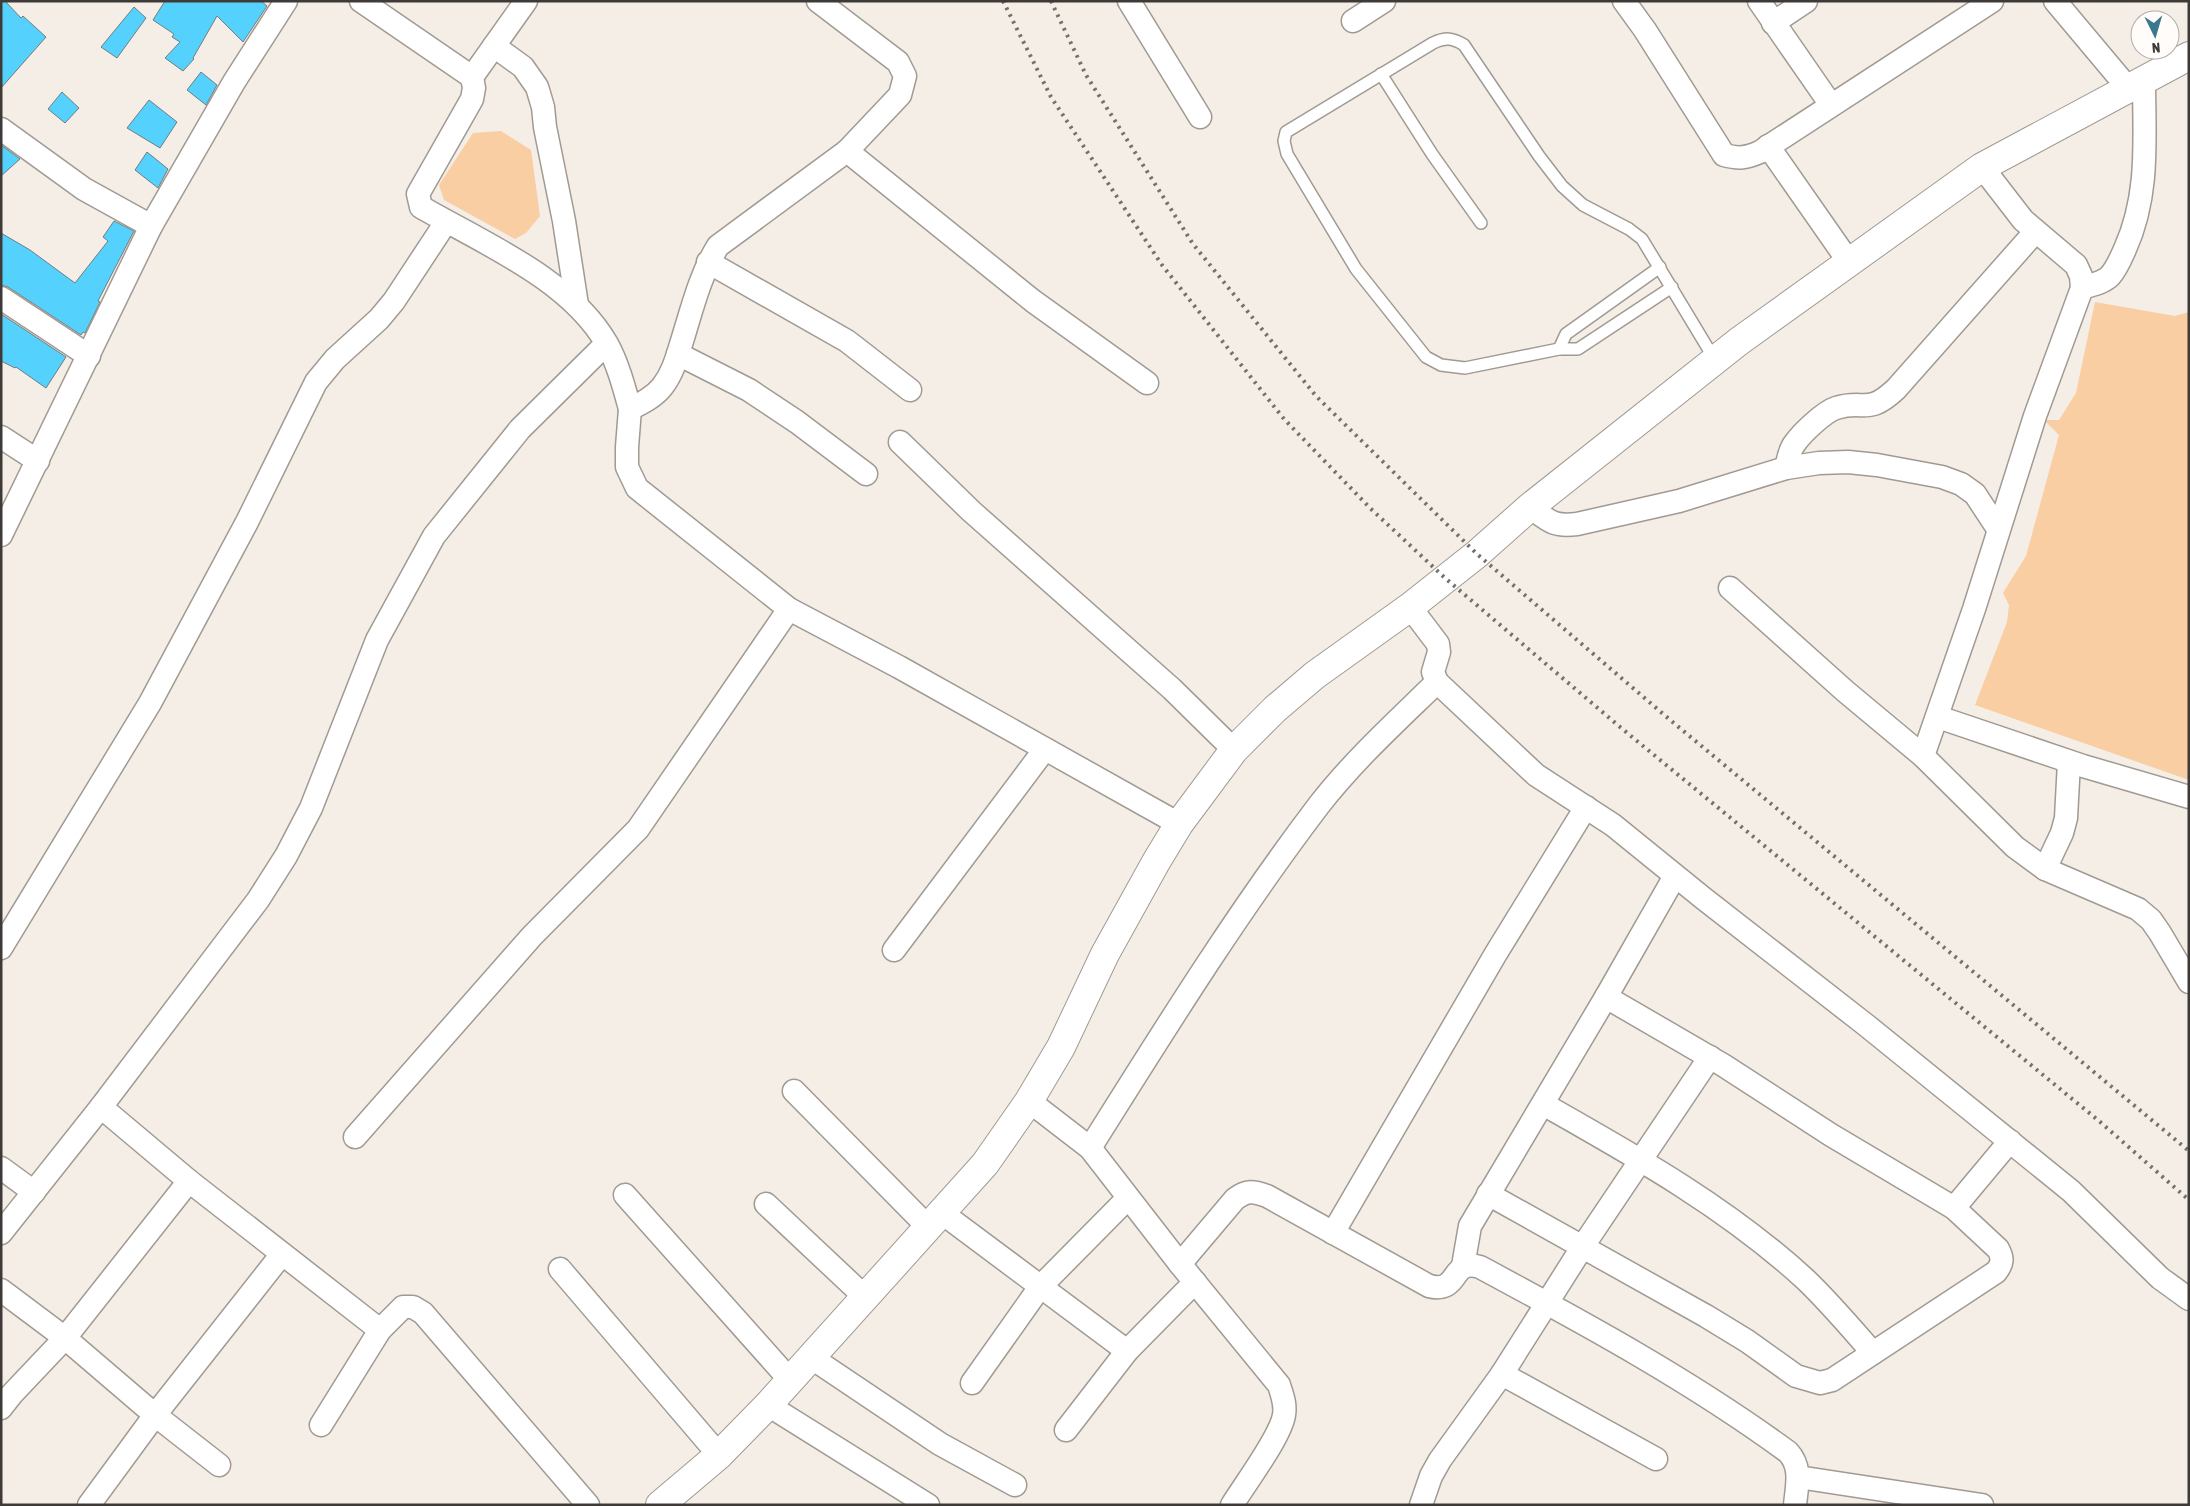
<svg xmlns="http://www.w3.org/2000/svg" width="2190" height="1506" font-family="'Asap Condensed',sans-serif">
<rect width="100%" height="100%" fill="#f5eee6"/>
<!-- water -->
<g fill="#f9cea2">
<path d="M501 131 531 150 540 216 526 233 515 239 444 200 439 185 473 133Z"/>
<path d="M2095 302 2175 316 2189 312V780L1975 705 2007 622 2009 605 2003 593 2026 556 2059 435 2044 420H2059L2076 393Z"/>
</g>
<!-- building -->
<g fill="#54d2fd" stroke="#737c80">
<path d="M1 1H5L21 18 23 16 46 37 1 88Z"/>
<path d="M165 1H261L267 6 243 42 217 16 193 58 194 59 183 71 165 58 180 42 172 37 174 34 153 20Z"/>
<path d="M134 7 146 18 117 58 101 47Z"/>
<path d="M201 72 217 85 206 105 187 90Z"/>
<path d="M62 92 79 108 65 123 48 109Z"/>
<path d="M149 100 177 122 160 148 127 128Z"/>
<path d="M1 145 20 159 1 176Z"/>
<path d="M147 152 168 169 158 188 135 170Z"/>
<path d="M114 221 134 231 98 301 100 302 85 333 83 332 81 335 8 287 1 285V233L30 250 75 283 108 241 103 237Z"/>
<path d="M1 314 66 357 46 388 16 367 15 368 1 361Z"/>
</g>
<g fill="none" stroke-linecap="round" stroke-linejoin="round">
<!-- service casing -->
<g stroke="#a19a93" stroke-width="14">
<g id="service">
<path d="M1381 74 1432 154 1481 223"/>
<path d="M1672 287 1578 349H1559L1465 368 1441 365 1426 357 1356 269 1287 154 1284 141 1286 132 1433 43C1446 37 1453 38 1464 45L1539 156 1562 186 1583 205 1629 229 1642 239 1715 360"/>
<path d="M1559 349 1566 334 1660 267"/>
</g>
</g>
<!-- minor casing -->
<g stroke="#a19a93" stroke-width="25">
<g id="minor">
<path d="M361 1 472 77 474 88 472 99 418 194 421 207C483 243 570 279 607 344 618 364 624 387 630 409"/>
<path d="M818 1 898 62 905 76 900 95 847 151 718 246C700 275 692 309 682 341 677 357 673 373 662 387 654 397 642 403 630 409L627 447V467L637 488 789 609 899 667 1179 824"/>
<path d="M1129 1 1200 117"/>
<path d="M1624 1 1645 30 1724 155C1739 159 1746 158 1760 152L1992 1"/>
<path d="M1759 1 1831 105"/>
<path d="M2055 1 2128 88"/>
<path d="M1353 21 1384 1"/>
<path d="M1773 23 1806 1"/>
<path d="M494 46 523 67 537 87 543 107 545 127 564 221 577 305"/>
<path d="M472 77 526 1"/>
<path d="M1 129 84 189 151 226"/>
<path d="M1768 146 1849 262"/>
<path d="M847 151 1033 301 1147 383"/>
<path d="M708 262 847 341 910 390"/>
<path d="M2082 288C2091 285 2103 283 2110 276 2117 268 2121 258 2125 249 2150 194 2144 138 2144 79"/>
<path d="M1 298 89 356"/>
<path d="M678 354 749 390 797 422 866 474"/>
<path d="M1 437 38 461"/>
<path d="M900 442 971 511 1172 689 1234 750"/>
<path d="M1786 468C1788 460 1789 450 1795 443 1802 433 1824 412 1836 408 1865 399 1867 416 1896 389L2035 232"/>
<path d="M1530 507C1549 521 1553 527 1577 524L1679 501 1786 468 1819 463 1848 462 1877 465 1942 477 1961 484 1975 494 1998 529"/>
<path d="M1 535 151 226 234 82 286 1"/>
<path d="M1730 588 1845 691 1923 756 2015 847 2045 869 2138 909 2151 920 2160 933 2189 982"/>
<path d="M1410 607 1438 644 1439 652 1433 672 1437 682 1536 775 1613 825 1703 898 1866 1025 2071 1191 2160 1278 2189 1299"/>
<path d="M1938 717 2083 766 2189 797"/>
<path d="M1923 756 1974 609 2035 416 2082 288 2081 276 2076 265 2023 220 1982 167"/>
<path d="M2045 869 2062 833 2066 818 2069 762"/>
<path d="M1 948 150 703 247 522 316 382 335 359 379 319 394 301 446 222"/>
<path d="M894 950 1045 749"/>
<path d="M794 1091 929 1228"/>
<path d="M1029 1101 1090 1148 1180 1264 1279 1385C1282 1395 1286 1404 1284 1415 1281 1436 1245 1484 1232 1505"/>
<path d="M1543 1104C1635 1156 1728 1208 1806 1280 1830 1303 1851 1328 1873 1353"/>
<path d="M101 1107 189 1181 380 1330"/>
<path d="M355 1137 532 936 638 829 789 609"/>
<path d="M1090 1148C1163 1032 1236 914 1319 805 1354 760 1397 721 1437 682"/>
<path d="M1 1168 34 1192"/>
<path d="M1488 1194 1706 1316 1747 1341 1796 1376 1820 1383 1832 1380 1996 1272C2003 1263 2003 1258 1998 1249L1954 1208 1831 1135 1723 1065 1606 997"/>
<path d="M625 1195 790 1380"/>
<path d="M766 1204 866 1298"/>
<path d="M1954 1208 2010 1141"/>
<path d="M942 1213 1127 1351"/>
<path d="M1 1233 101 1107 258 900 286 856 311 808 377 640 434 536 520 429 606 344"/>
<path d="M1333 1233 1495 955 1586 807"/>
<path d="M1180 1264 1235 1199C1247 1190 1253 1191 1267 1196L1429 1286C1461 1294 1449 1258 1480 1267 1586 1324 1691 1381 1788 1452 1802 1467 1797 1485 1795 1505"/>
<path d="M1463 1266 1470 1226 1606 997 1675 876"/>
<path d="M560 1269 719 1455"/>
<path d="M1 1290 65 1338 155 1415 89 1505"/>
<path d="M812 1358 940 1444 1015 1485"/>
<path d="M1502 1374 1656 1459"/>
<path d="M972 1383 1040 1287 1128 1198"/>
<path d="M768 1405 928 1505"/>
<path d="M1 1408 12 1394 65 1338 189 1181"/>
<path d="M321 1425 380 1330 403 1307H413L423 1313 588 1505"/>
<path d="M1066 1430 1127 1351 1195 1282"/>
<path d="M219 1465 155 1415 282 1254"/>
<path d="M1798 1477 1982 1505"/>
<path d="M1421 1505 1431 1476 1440 1460 1502 1374 1583 1246 1710 1057"/>
</g>
</g>
<!-- trunk casing -->
<g stroke="#a19a93" stroke-width="30">
<path id="trunk" d="M660 1505 719 1455 768 1405 985 1164 1029 1101 1061 1047 1105 954 1156 862 1179 824 1234 750 1275 709 1315 675 1410 607 1477 554 1530 507 1738 342 1982 167 2189 56"/>
</g>
<!-- service -->
<use href="#service" stroke="#fff" stroke-width="11"/>
<!-- minor -->
<use href="#minor" stroke="#fff" stroke-width="22"/>
<!-- trunk -->
<use href="#trunk" stroke="#fff" stroke-width="28"/>
<!-- rail -->
<g stroke="#75706c" stroke-width="4" stroke-dasharray="2.5 5" stroke-linecap="butt">
<path d="M1003 1 1051 97 1162 265 1284 419 1370 508 1445 578 1620 727 2099 1121 2189 1200"/>
<path d="M1051 1 1086 75 1193 244 1316 396 1477 554 1669 719 2189 1151"/>
</g>
</g>
<!-- border -->
<rect width="2190" height="1506" fill="none" stroke="#3d3a37" stroke-width="5"/>
<!-- north arrow -->
<g transform="translate(2155 35) rotate(175)"><circle r="24" fill="#fffcf9" stroke="#b1aeab"/>
<path d="M0-4L9 19L0 12L-9 19Z" fill="#3a788e"/>
<text y="-8" font-size="14" font-weight="bold" text-anchor="middle" fill="#3d3a37">N</text>
</g>
</svg>
